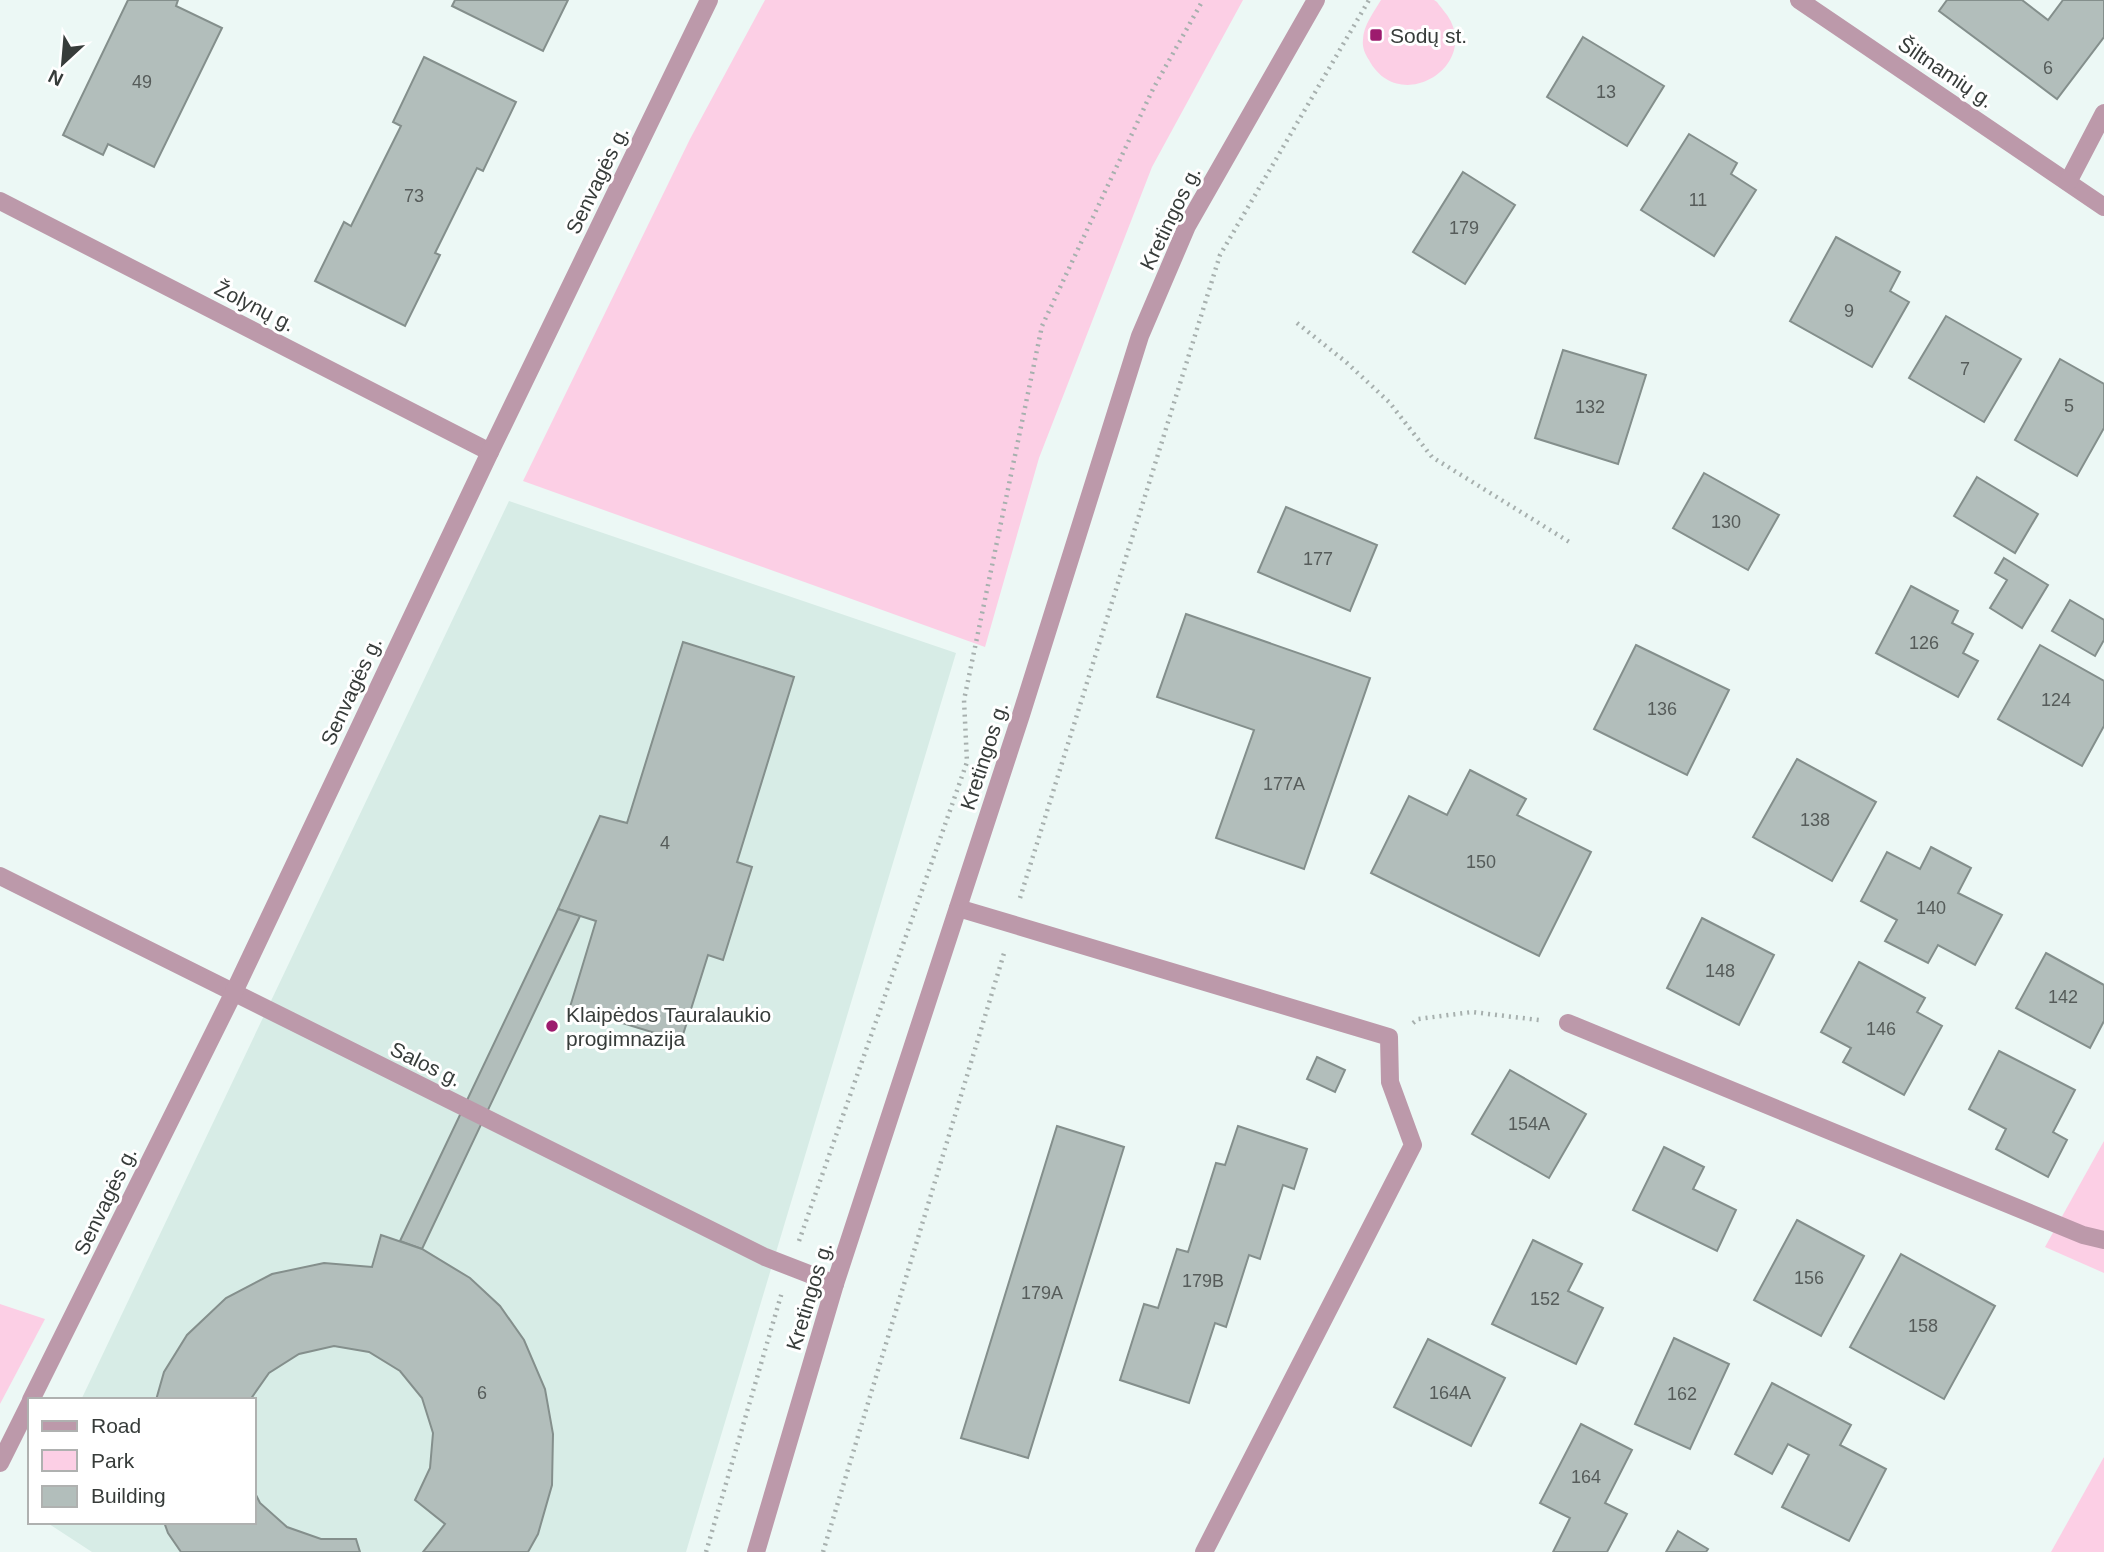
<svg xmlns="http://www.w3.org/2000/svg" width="2104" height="1552" font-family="Helvetica,sans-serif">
<rect width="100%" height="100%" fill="#ecf8f5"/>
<!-- built -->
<path fill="#d7ece6" d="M509 501 956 653 686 1552H92L46 1522H254V1400H81Z"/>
<!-- green -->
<g fill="#fccfe5">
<path d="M765 0H1243L1152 167 1039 458 985 647 523 481 690 139Z"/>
<path d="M1381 0H1434L1437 2C1442 9 1449 16 1452 24 1472 72 1397 113 1369 60 1365 54 1362 47 1363 40 1363 26 1374 12 1381 0Z"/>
<path d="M2104 1141V1273L2045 1247Z"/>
<path d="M0 1304 45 1319 0 1404Z"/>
<path d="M2104 1457V1552H2051Z"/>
</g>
<!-- building -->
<g fill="#b2bebb" stroke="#848f8c" stroke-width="2">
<path d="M128 0H178L176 6 222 28 154 167 108 144 103 155 63 135Z"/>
<path d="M455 0H568L543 51 452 6Z"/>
<path d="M1947 0H2022L2048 20 2063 0H2104V37L2057 99 1939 11Z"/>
<path d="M1583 37 1664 86 1627 146 1547 97Z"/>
<path d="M424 57 516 102 483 171 477 168 435 253 440 255 405 326 315 281 344 222 351 226 401 126 393 122Z"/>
<path d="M1689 134 1737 163 1731 174 1756 190 1714 256 1641 210Z"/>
<path d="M1463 172 1515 205 1465 284 1413 252Z"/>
<path d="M1836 237 1900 272 1890 291 1909 302 1872 367 1790 321Z"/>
<path d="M1946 316 2021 359 1984 422 1909 378Z"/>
<path d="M1563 350 1646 375 1618 464 1535 438Z"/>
<path d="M2060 359 2104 384V428L2077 476 2015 440Z"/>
<path d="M1704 473 1779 515 1748 570 1673 528Z"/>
<path d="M1977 477 2038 514 2015 553 1954 516Z"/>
<path d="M1286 507 1377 545 1350 611 1258 572Z"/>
<path d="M2004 558 2048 585 2022 628 1990 608 2007 580 1995 573Z"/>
<path d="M1911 586 1958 611 1952 623 1973 634 1963 653 1978 661 1958 697 1876 653Z"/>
<path d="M2070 600 2104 620V640L2095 656 2052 631Z"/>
<path d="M1186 614 1370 678 1304 869 1216 838 1254 730 1157 697Z"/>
<path d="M683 642 794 677 737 862 752 867 723 960 708 955 681 1041 570 1007 596 921 558 909 600 816 627 823Z"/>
<path d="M1636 645 1729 690 1687 775 1594 729Z"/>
<path d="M2040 645 2104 681V726L2082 766 1998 719Z"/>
<path d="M1797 759 1876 802 1832 881 1753 837Z"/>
<path d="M1470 770 1526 799 1517 815 1591 852 1539 956 1371 873 1409 796 1447 815Z"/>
<path d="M1931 847 1971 868 1958 893 2002 915 1975 965 1938 945 1928 963 1885 941 1897 920 1861 901 1887 852 1920 869Z"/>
<path d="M558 909 580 916 422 1249 400 1241Z"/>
<path d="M1702 918 1774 955 1739 1025 1667 988Z"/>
<path d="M2046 953 2104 985V1021L2090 1048 2016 1008Z"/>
<path d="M1859 962 1925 998 1917 1012 1942 1026 1904 1095 1843 1062 1851 1048 1821 1032Z"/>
<path d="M1999 1051 2075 1090 2053 1132 2067 1140 2048 1177 1996 1149 2006 1129 1969 1109Z"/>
<path d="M1317 1057 1345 1070 1335 1092 1307 1079Z"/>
<path d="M1510 1070 1586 1114 1549 1178 1472 1134Z"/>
<path d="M1057 1126 1124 1147 1028 1458 961 1438Z"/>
<path d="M1238 1126 1307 1149 1294 1189 1283 1185 1260 1259 1249 1255 1226 1327 1215 1323 1189 1403 1120 1380 1144 1304 1158 1308 1177 1249 1188 1252 1216 1163 1225 1165Z"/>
<path d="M1664 1147 1704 1167 1693 1189 1736 1210 1717 1251 1633 1210Z"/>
<path d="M1797 1220 1864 1256 1821 1336 1754 1300Z"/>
<path d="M381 1235 422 1249 470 1278 500 1306 524 1340 545 1389 553 1434 552 1485 538 1534 528 1552H423L445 1524 415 1500 430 1468 433 1433 422 1398 400 1371 369 1352 334 1346 299 1354 269 1373 250 1400H156L164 1372 187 1335 226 1298 272 1274 324 1263 372 1267Z"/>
<path d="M1533 1240 1582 1264 1568 1291 1603 1308 1576 1364 1492 1324Z"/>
<path d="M1901 1254 1995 1306 1944 1399 1850 1347Z"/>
<path d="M1674 1338 1729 1364 1690 1449 1635 1424Z"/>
<path d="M1428 1339 1505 1378 1471 1446 1394 1407Z"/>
<path d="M1772 1383 1851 1425 1840 1445 1886 1469 1849 1541 1782 1507 1809 1455 1788 1444 1772 1474 1735 1454Z"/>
<path d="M1581 1424 1632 1450 1605 1503 1627 1514 1607 1552H1553L1570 1518 1540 1503Z"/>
<path d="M254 1491 260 1503 287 1527 321 1539H356L360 1552H181L168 1533 164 1522H254Z"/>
<path d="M1678 1531 1708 1549 1706 1552H1666Z"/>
</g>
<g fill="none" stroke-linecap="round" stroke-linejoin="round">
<!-- path -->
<g stroke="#a7b0ae" stroke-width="4.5" stroke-dasharray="2 5" stroke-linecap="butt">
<path d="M1297 323 1346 362 1389 402 1432 457 1571 543"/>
<path d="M1020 898 1220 255 1369 0"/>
<path d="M1413 1023 1418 1019 1472 1012 1539 1020"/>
<path d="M799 1241 967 762 964 700 1042 326 1153 89 1203 0"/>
<path d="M706 1552 782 1292"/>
<path d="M823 1552 1005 950"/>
</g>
<!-- minor -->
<g stroke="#bc99aa" stroke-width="18">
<path d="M1799 0 2104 207"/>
<path d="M2068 182 2104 113"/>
<path d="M0 201 490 452"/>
<path d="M0 876 765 1257 835 1284"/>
<path d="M958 908 1389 1037 1390 1082 1413 1145 1204 1552"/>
<path d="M1568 1023 2083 1235 2104 1240"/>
<path d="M31 1400 233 994 490 452 709 0"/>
<path d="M0 1463 30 1403"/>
<path d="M756 1552 835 1284 1021 715 1140 336 1187 226 1316 0"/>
</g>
</g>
<!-- markers -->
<g fill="#9d1b6e" stroke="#fff" stroke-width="2.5">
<rect x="1369" y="28" width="14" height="14" rx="3.5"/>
<circle cx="552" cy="1026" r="7"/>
</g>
<g text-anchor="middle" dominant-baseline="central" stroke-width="6" stroke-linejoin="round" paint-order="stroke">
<!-- number labels -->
<g font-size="18" fill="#565c5a">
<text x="2048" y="68">6</text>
<text x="142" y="82">49</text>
<text x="1606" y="92">13</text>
<text x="414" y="196">73</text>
<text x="1698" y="200">11</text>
<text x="1464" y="228">179</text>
<text x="1849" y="311">9</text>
<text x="1965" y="369">7</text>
<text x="2069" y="406">5</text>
<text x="1590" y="407">132</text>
<text x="1726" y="522">130</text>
<text x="1318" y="559">177</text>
<text x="1924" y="643">126</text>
<text x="2056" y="700">124</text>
<text x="1662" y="709">136</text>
<text x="1284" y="784">177A</text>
<text x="1815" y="820">138</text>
<text x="665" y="843">4</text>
<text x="1481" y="862">150</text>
<text x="1931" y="908">140</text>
<text x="1720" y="971">148</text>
<text x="2063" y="997">142</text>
<text x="1881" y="1029">146</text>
<text x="1529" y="1124">154A</text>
<text x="1809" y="1278">156</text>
<text x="1203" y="1281">179B</text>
<text x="1042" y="1293">179A</text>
<text x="1545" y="1299">152</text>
<text x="1923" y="1326">158</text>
<text x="482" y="1393">6</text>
<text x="1450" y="1393">164A</text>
<text x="1682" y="1394">162</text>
<text x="1586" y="1477">164</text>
</g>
<!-- poi labels -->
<g font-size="21" fill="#373c3a" stroke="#fff" text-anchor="start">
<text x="1390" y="35">Sodų st.</text>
<text x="566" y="1014">Klaipėdos Tauralaukio<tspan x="566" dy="24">progimnazija</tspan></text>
</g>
<!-- street labels -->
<g font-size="21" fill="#373c3a" stroke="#fff">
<text transform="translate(1946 72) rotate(34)">Šiltnamių g.</text>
<text transform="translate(597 180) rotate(-64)">Senvagės g.</text>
<text transform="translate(1170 218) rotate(-64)">Kretingos g.</text>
<text transform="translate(255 306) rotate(27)">Žolynų g.</text>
<text transform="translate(351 691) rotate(-65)">Senvagės g.</text>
<text transform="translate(984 756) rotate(-72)">Kretingos g.</text>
<text transform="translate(426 1064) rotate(26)">Salos g.</text>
<text transform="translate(105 1201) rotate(-64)">Senvagės g.</text>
<text transform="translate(809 1296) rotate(-73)">Kretingos g.</text>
</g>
</g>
<!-- legend -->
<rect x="28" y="1398" width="228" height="126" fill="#ffffff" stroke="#afb1b0" stroke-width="2"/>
<rect x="42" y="1421" width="35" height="10" fill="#bc99aa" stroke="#afb1b0" stroke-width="2"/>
<text x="91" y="1433" font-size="21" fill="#373c3a">Road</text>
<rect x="42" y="1450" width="35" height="21" fill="#fccfe5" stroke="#afb1b0" stroke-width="2"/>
<text x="91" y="1468" font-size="21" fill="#373c3a">Park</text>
<rect x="42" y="1486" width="35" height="21" fill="#b2bebb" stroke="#afb1b0" stroke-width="2"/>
<text x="91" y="1503" font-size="21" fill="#373c3a">Building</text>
<!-- north arrow -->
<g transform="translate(63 63) rotate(206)" stroke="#ffffff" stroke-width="5" paint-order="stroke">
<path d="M0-5L12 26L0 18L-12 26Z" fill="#373c3a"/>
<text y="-10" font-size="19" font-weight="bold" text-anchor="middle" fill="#373c3a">N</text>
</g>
</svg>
